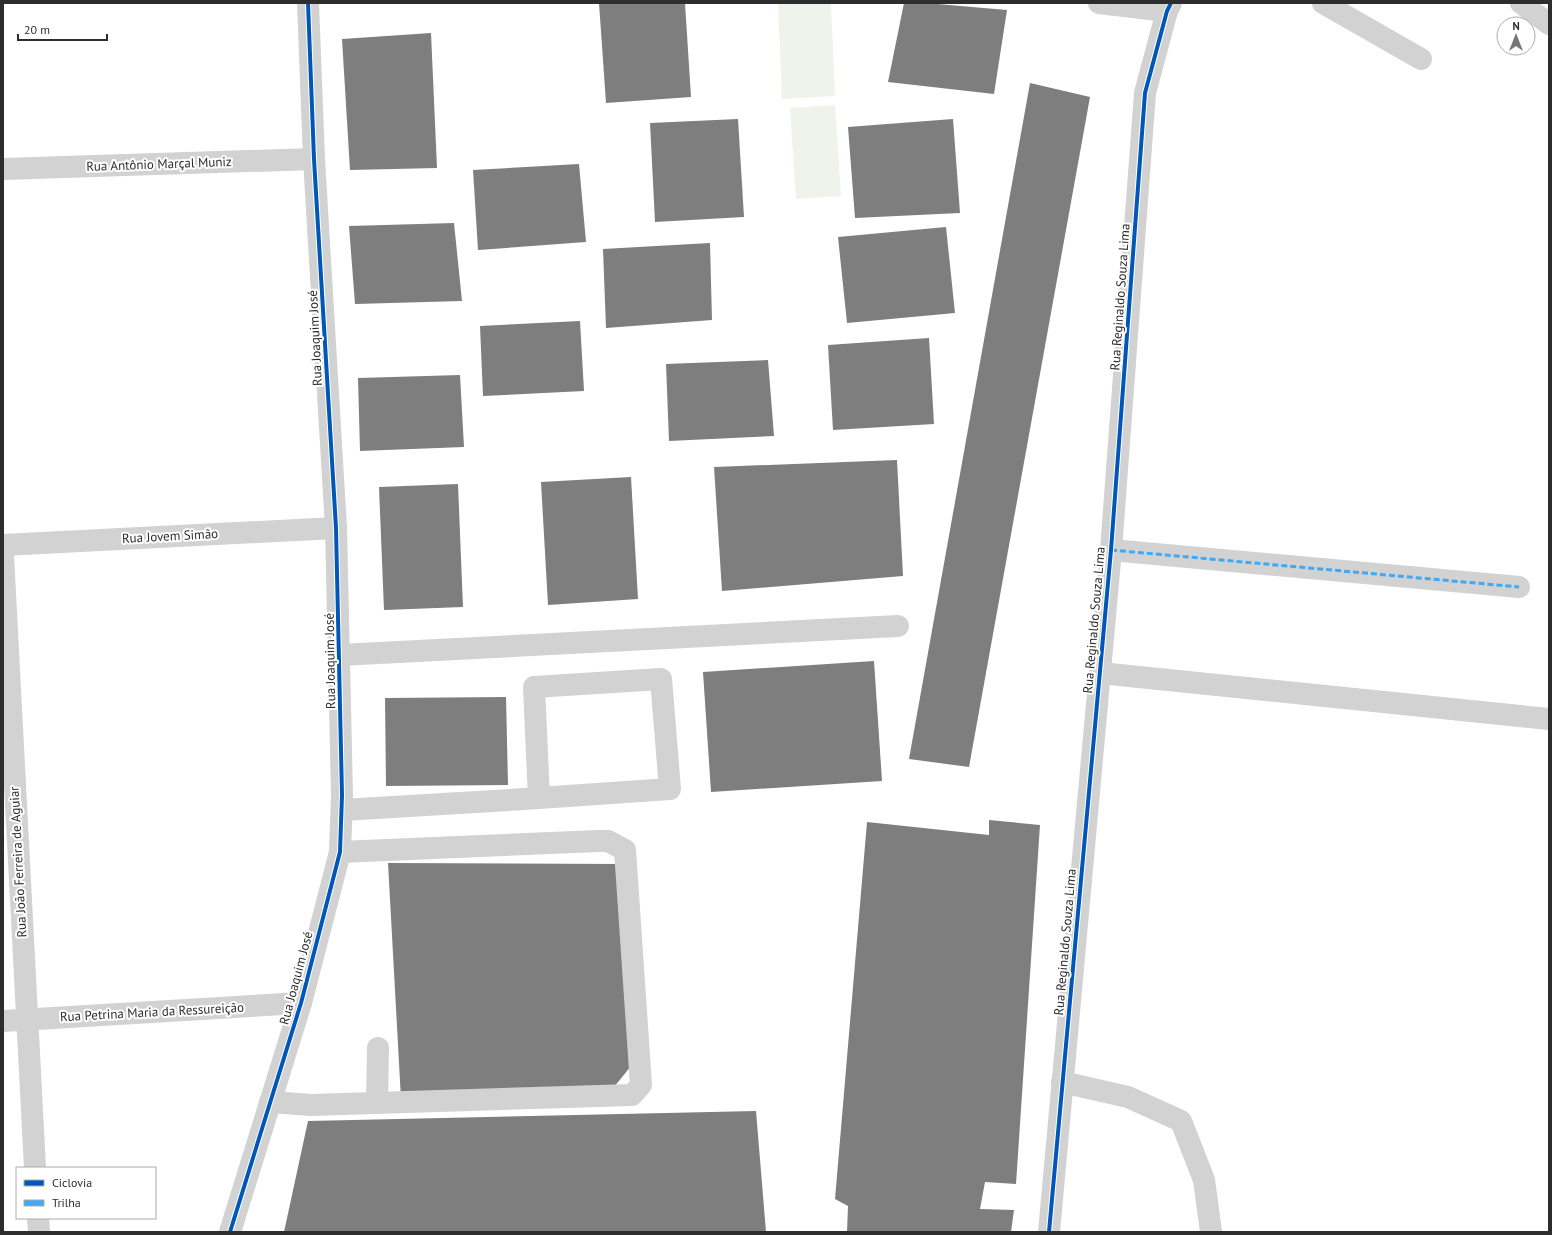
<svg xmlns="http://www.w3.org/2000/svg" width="1552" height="1235" font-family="'PT Sans',sans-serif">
<rect width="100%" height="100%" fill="#fff"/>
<!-- green -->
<g fill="#f0f3ec">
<path d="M778 3H831L835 96 782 99Z"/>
<path d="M835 105 841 196 796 199 790 108Z"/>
</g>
<!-- building -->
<g fill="#7e7e7e">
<path d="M599 3H685L691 97 606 103Z"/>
<path d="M904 3H926L1007 10 994 94 888 82Z"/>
<path d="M431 33 437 168 350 170 342 39Z"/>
<path d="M1030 83 1090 97 969 767 909 759Z"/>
<path d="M738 119 744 217 655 222 650 123Z"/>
<path d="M953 119 960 213 855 218 848 127Z"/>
<path d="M579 164 586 242 478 250 473 170Z"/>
<path d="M454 223 462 301 355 304 349 226Z"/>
<path d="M946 227 955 313 847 323 838 237Z"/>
<path d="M710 243 712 320 606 328 603 249Z"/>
<path d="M580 321 584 391 483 396 480 326Z"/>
<path d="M929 338 934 424 833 430 828 345Z"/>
<path d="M768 360 774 436 669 441 666 364Z"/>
<path d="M460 375 464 447 360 451 358 378Z"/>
<path d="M897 460 903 576 722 591 714 467Z"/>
<path d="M631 477 638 599 548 605 541 482Z"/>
<path d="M458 484 463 607 384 610 379 487Z"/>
<path d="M874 661 882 781 711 792 703 672Z"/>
<path d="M506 697 508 785 386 786 385 698Z"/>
<path d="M989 820 1040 825 1016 1184 985 1182 980 1209 1014 1210 1011 1232H847L848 1206 835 1199 867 822 989 835Z"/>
<path d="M388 863 621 864 631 1066 610 1092 401 1099Z"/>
<path d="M756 1111 766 1232H284L308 1121Z"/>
</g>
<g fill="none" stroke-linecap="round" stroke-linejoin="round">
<!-- minor -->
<g stroke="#d2d2d2" stroke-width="22">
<path d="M1099 3 1167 11"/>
<path d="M1323 3 1421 59"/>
<path d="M1521 3 1549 24"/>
<path d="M3 169 314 159"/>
<path d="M3 545 336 528"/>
<path d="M1111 550 1519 587"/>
<path d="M3 555 35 1168"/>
<path d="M340 655 898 626"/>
<path d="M1100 673 1549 719"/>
<path d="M342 810C451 804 561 797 670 789L661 679 534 687 539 798"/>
<path d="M3 1021 301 1003"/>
<path d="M1062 1082 1128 1097 1181 1121 1204 1180 1211 1232"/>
<path d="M270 1102 311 1105 632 1095 641 1085 625 850 608 841H599L340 852"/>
<path d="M377 1103 378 1048"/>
<path d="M38 1218 39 1232"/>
<path d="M230 1232 301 1003 340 852 342 795 336 528 314 159 308 3"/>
<path d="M1049 1232 1111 550 1145 93 1167 11 1171 3"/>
</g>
<!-- quiet -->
<path stroke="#3fa9f5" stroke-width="3" stroke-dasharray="6 3" stroke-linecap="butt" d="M1111 550 1519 587"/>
<!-- cycleway casing -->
<g stroke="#fff" stroke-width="6">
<g id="cycleway">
<path d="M230 1232 301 1003 340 852 342 795 336 528 314 159 308 3"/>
<path d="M1049 1232 1111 550 1145 93 1167 11 1171 3"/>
</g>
</g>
<!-- cycleway -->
<use href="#cycleway" stroke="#0057b8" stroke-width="4"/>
</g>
<g text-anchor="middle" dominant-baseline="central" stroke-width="4" stroke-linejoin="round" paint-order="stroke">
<!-- street labels -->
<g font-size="13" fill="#2d2d2d" stroke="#fff">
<text transform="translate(159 164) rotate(-2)">Rua Antônio Marçal Muniz</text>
<text transform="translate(1120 297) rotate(-86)">Rua Reginaldo Souza Lima</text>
<text transform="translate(315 338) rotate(-93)">Rua Joaquim José</text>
<text transform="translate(170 536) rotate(-3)">Rua Jovem Simão</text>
<text transform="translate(1094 620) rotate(-85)">Rua Reginaldo Souza Lima</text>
<text transform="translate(330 661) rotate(-91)">Rua Joaquim José</text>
<text transform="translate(18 862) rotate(-93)">Rua João Ferreira de Aguiar</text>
<text transform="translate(1065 942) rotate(-85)">Rua Reginaldo Souza Lima</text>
<text transform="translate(296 978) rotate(-75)">Rua Joaquim José</text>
<text transform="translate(152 1012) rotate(-3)">Rua Petrina Maria da Ressureição</text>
</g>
</g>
<!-- border -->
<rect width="1552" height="1235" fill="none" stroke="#2d2d2d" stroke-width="8"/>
<!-- legend -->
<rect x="16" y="1167" width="140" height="52" fill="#ffffff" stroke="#ababab"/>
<rect x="24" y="1180" width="20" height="6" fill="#0057b8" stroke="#ababab"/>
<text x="52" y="1187" font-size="12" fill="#2d2d2d">Ciclovia</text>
<rect x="24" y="1200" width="20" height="6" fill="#3fa9f5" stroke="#ababab"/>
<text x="52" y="1207" font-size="12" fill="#2d2d2d">Trilha</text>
<!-- north arrow -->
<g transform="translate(1516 36)"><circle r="19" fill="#ffffff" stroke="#ababab"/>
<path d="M0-3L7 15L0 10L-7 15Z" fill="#767676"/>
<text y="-6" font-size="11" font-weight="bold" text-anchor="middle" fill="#2d2d2d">N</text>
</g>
<!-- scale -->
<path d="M18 34v6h89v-6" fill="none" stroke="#2d2d2d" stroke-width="2"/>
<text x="24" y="34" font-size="12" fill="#2d2d2d" stroke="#ffffff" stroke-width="3" paint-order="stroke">20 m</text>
</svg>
